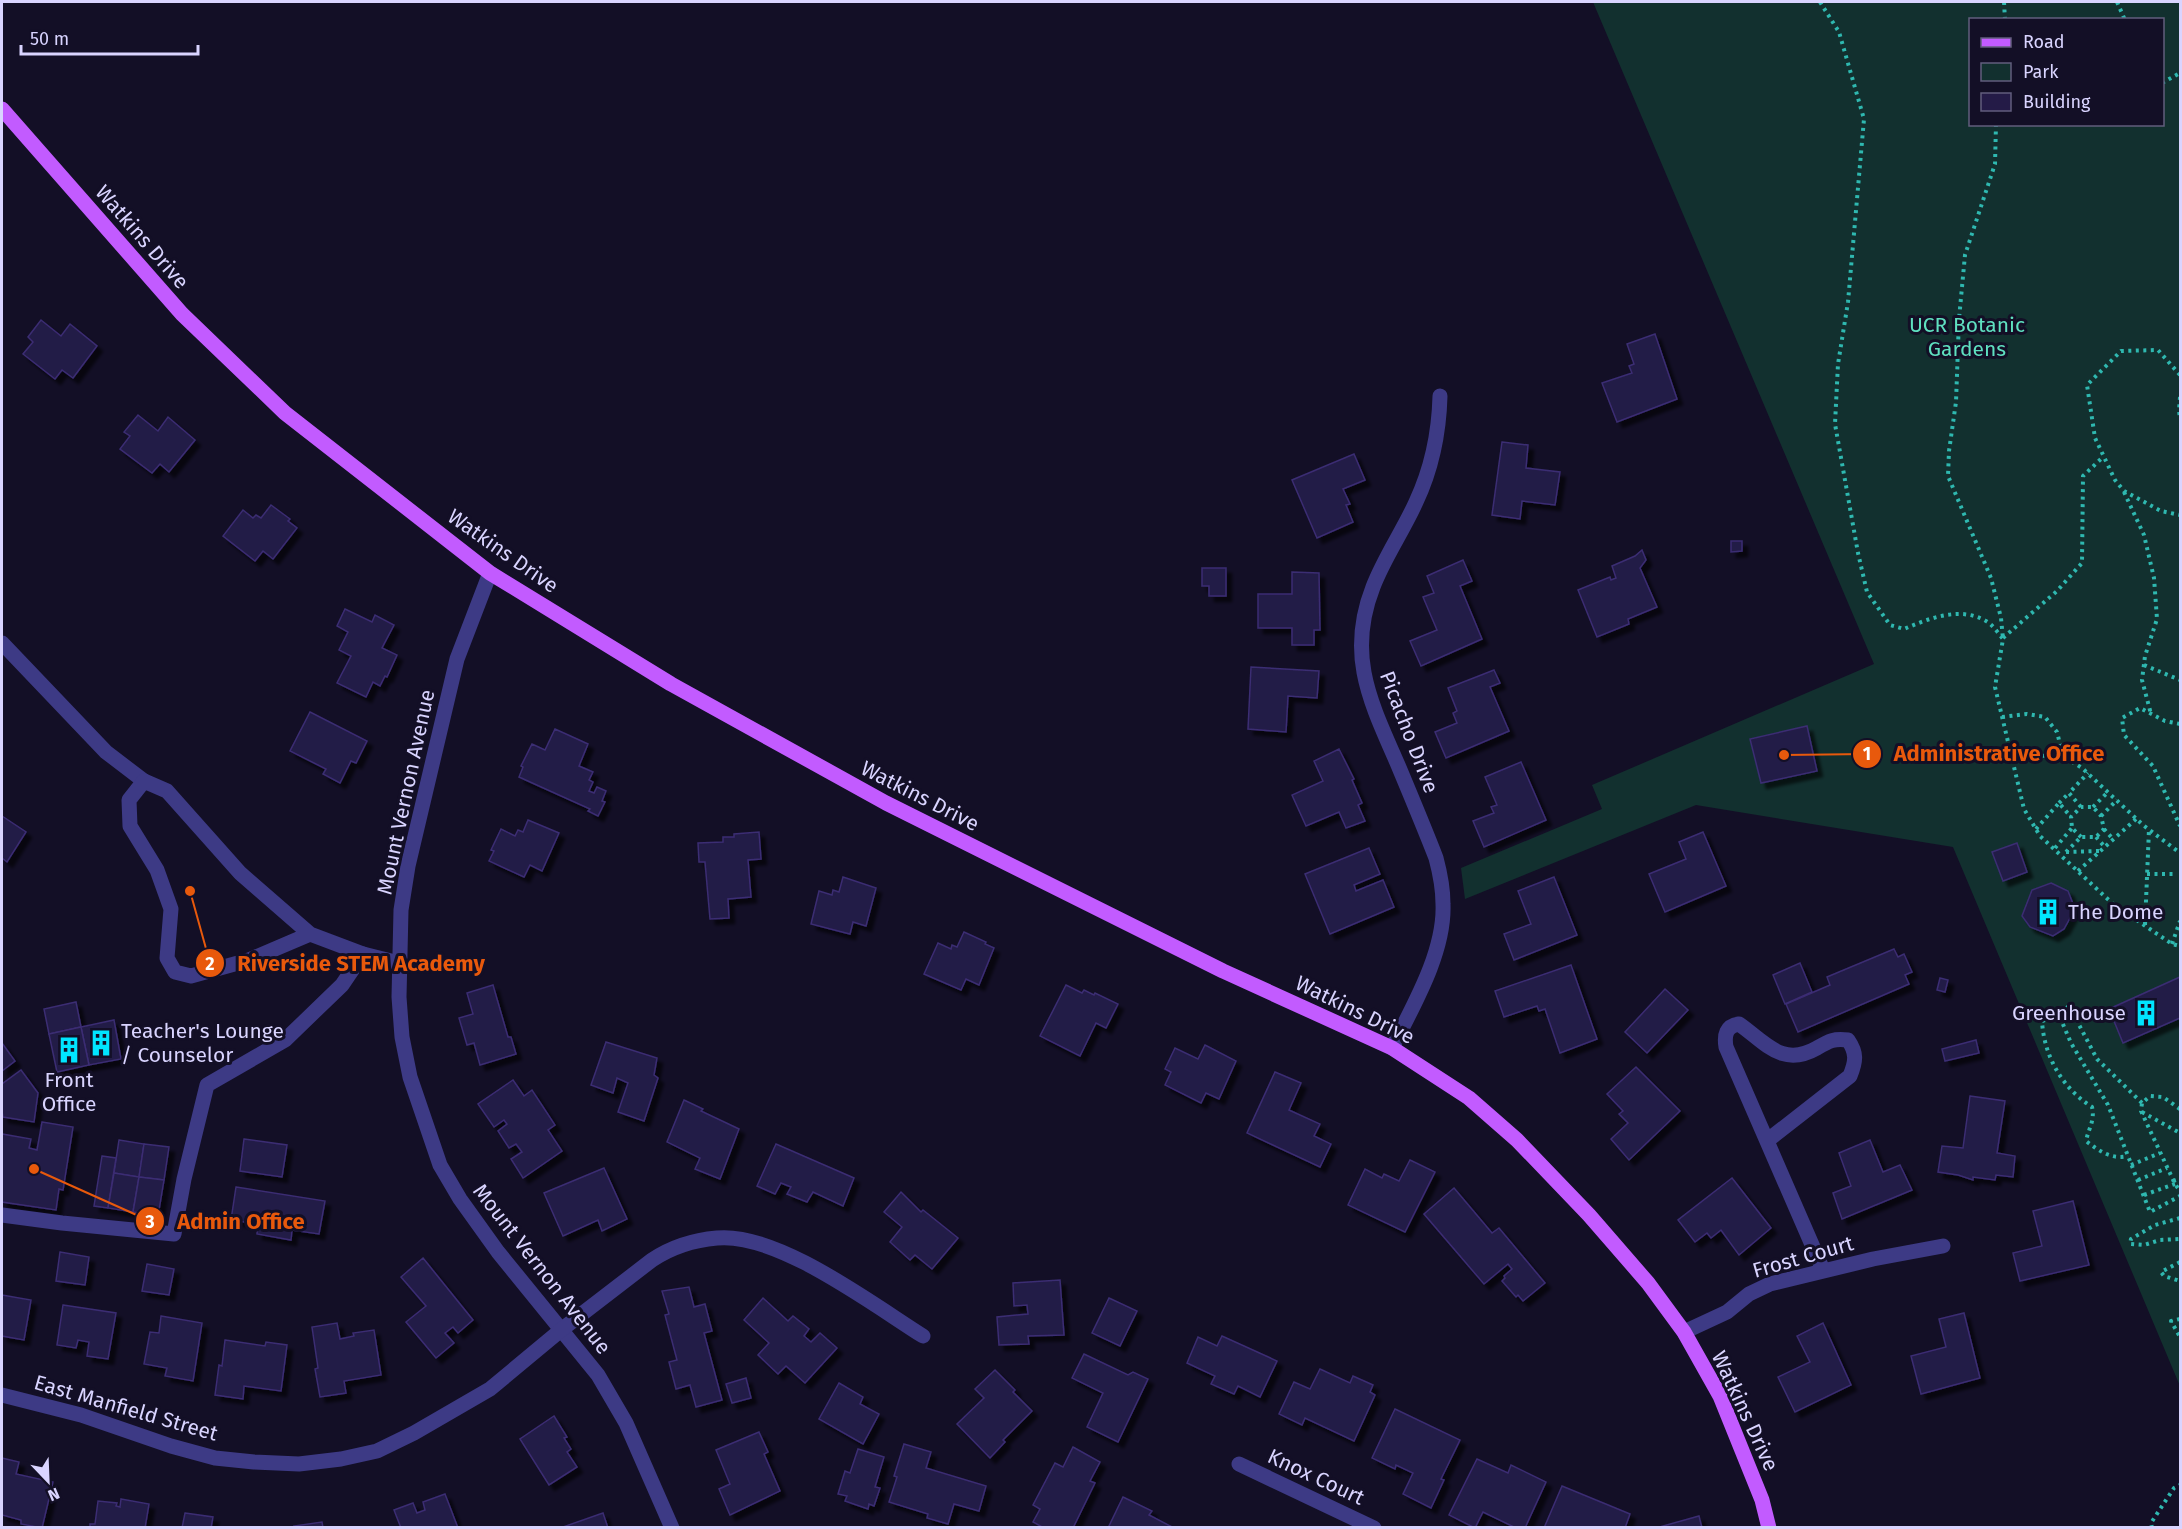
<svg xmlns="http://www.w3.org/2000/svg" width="2182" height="1529" font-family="'Fira Sans',sans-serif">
<defs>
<filter id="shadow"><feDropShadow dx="5.5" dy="5.5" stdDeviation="1.5" flood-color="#0009"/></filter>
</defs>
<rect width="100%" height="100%" fill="#130f26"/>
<!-- green -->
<path fill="#12302f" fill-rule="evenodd" d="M1593 2H2180V1386L1953 847 1696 805 1465 899 1461 868 1602 809 1592 785 1874 664ZM1970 20H2162V124H1970Z"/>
<!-- building -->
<g fill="#241b47" stroke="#3b2d73" stroke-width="1.5" filter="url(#shadow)">
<path d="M41 320 61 336 70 324 97 346 73 378 62 370 55 379 23 354 33 342 28 337Z"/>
<path d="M1655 334 1677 399 1617 422 1602 383 1632 373 1629 366 1634 364 1627 344Z"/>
<path d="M138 415 158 431 168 417 195 440 169 472 160 464 152 473 120 449 130 436 124 432Z"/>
<path d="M1502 442 1528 445 1526 468 1560 472 1555 505 1522 501 1520 519 1492 515Z"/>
<path d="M1354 454 1365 480 1343 489 1350 504 1346 505 1353 522 1317 538 1292 480Z"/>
<path d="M271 505 290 519 288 521 297 528 273 559 263 551 255 561 223 536 243 510 253 518 256 515 261 518Z"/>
<path d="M1731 541H1742V551L1731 552Z"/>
<path d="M1642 550 1646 560 1640 568 1657 607 1628 619 1629 624 1597 637 1578 590 1610 577 1611 580 1616 578 1612 566 1635 556Z"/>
<path d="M1463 560 1472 581 1460 586 1482 639 1421 666 1410 641 1437 630 1423 597 1434 593 1427 576Z"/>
<path d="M1202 568H1226V596H1209V586H1202Z"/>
<path d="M1292 572 1319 573 1320 630H1314V645H1292V628H1258V594H1292Z"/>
<path d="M345 609 372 622 375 615 394 625 382 648 397 655 387 677 385 676 380 686 373 682 366 697 337 683 351 656 339 650 348 632 337 626Z"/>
<path d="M1251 667 1319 671 1317 698 1288 696 1286 732 1248 729Z"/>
<path d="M1494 670 1500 683 1490 687 1509 731 1446 758 1435 732 1457 723 1453 713 1457 711 1448 688Z"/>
<path d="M310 712 367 741 356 763 351 761 340 783 323 774 326 769 290 751Z"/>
<path d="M1807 726 1817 771 1761 783 1750 739Z"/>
<path d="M555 729 588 744 579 766 593 772 589 780 593 782 589 791 594 793 597 787 606 791 602 801 605 802 598 816 588 811 590 809 519 777 523 767 521 766 532 744 545 750Z"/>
<path d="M1339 749 1354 779 1352 780 1362 803 1358 805 1365 821 1346 828 1339 812 1306 826 1292 795 1323 781 1314 761Z"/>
<path d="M1521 762 1546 820 1484 847 1473 821 1494 813 1491 807 1497 805 1485 777Z"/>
<path d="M2 816 26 832 7 862 2 858Z"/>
<path d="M528 820 559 833 542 871 530 865 524 877 489 861 494 851 491 850 501 829 515 836 518 830 523 832Z"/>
<path d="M759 832 761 859 748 860 751 897 728 899 729 918 710 919 705 862H699L698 843 723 842V837H734V834Z"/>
<path d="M1703 832 1726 886 1665 912 1649 874 1686 859 1679 842Z"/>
<path d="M2017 843 2027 872 2003 881 1992 852Z"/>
<path d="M1369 848 1380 874 1354 885 1356 891 1383 880 1394 907 1330 934 1305 874Z"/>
<path d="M843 877 876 888 866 926 853 922 850 934 811 924 819 891 832 895 833 890 839 892Z"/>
<path d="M1554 877 1577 935 1514 960 1504 934 1531 924 1518 891Z"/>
<path d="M2051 883 2068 891 2075 909 2064 929 2053 936 2030 927 2022 916 2032 890Z"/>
<path d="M964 932 986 942 985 944 994 948 979 985 966 979 961 990 924 974 938 943 951 949 952 945 957 947Z"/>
<path d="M1894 949 1898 957 1904 954 1912 972 1905 975 1909 984 1798 1032 1786 1004 1830 985 1827 977Z"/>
<path d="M1800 963 1812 992 1785 1004 1773 975Z"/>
<path d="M1571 965 1597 1039 1560 1053 1545 1009 1539 1011 1537 1006 1504 1017 1495 991Z"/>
<path d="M2180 977V1018L2123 1043 2109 1009Z"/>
<path d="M1940 978 1948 980 1945 992 1937 990Z"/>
<path d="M493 985 508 1037H511L516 1054 480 1065 474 1043 467 1045 459 1018 473 1014 467 993Z"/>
<path d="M1066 985 1082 993 1084 990 1094 995 1095 993 1118 1004 1106 1028 1096 1023 1080 1056 1040 1036Z"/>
<path d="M1665 989 1688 1010 1647 1053 1625 1032Z"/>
<path d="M76 1002 81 1027 49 1034 44 1009Z"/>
<path d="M114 1020 121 1059 89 1065 81 1027Z"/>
<path d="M81 1027 89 1065 57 1072 49 1034Z"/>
<path d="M1976 1040 1979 1053 1945 1061 1942 1049Z"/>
<path d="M606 1042 657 1058 654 1075 658 1078 644 1121 618 1112 628 1083 617 1078 613 1093 591 1085Z"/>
<path d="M2 1043 15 1061 2 1071Z"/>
<path d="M1205 1045 1236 1061 1219 1099 1206 1093 1201 1103 1165 1085 1171 1072 1165 1069 1175 1048 1198 1059Z"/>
<path d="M1636 1067 1680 1111 1629 1160 1611 1139 1628 1123 1619 1114 1623 1111 1607 1094Z"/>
<path d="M21 1070 38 1093 34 1122 3 1117 2 1111V1084Z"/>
<path d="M1275 1072 1301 1083 1289 1110 1320 1124 1314 1136 1331 1144 1320 1167 1247 1133Z"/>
<path d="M513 1080 524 1096 532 1090 555 1125 548 1130 562 1151 523 1178 511 1159 522 1152 516 1144 509 1148 498 1131 507 1124 504 1120 494 1127 478 1104Z"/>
<path d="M1970 1096 2005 1101 1997 1153 2015 1156 2013 1177 1996 1175 1995 1180 1973 1177V1180L1958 1175 1938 1172 1942 1146 1963 1148Z"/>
<path d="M684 1100 703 1109 701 1111 739 1129 720 1179 695 1169 700 1158 667 1142Z"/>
<path d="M42 1122 73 1127 63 1190 59 1189 56 1210 2 1202V1134L31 1139 29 1148 37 1150Z"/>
<path d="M244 1139 287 1145 282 1177 240 1171Z"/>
<path d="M119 1140 144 1144 139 1177 114 1173Z"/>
<path d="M1870 1140 1883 1172 1900 1165 1912 1190 1842 1219 1833 1193 1851 1186 1839 1153Z"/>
<path d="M144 1144 169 1147 164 1180 139 1177Z"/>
<path d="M776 1144 854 1178 843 1206 813 1192 807 1202 787 1194 791 1187 781 1183 775 1194 757 1186Z"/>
<path d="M102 1156 116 1158 108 1208 94 1206Z"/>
<path d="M1410 1160 1435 1172 1405 1232 1348 1205 1365 1169 1382 1178 1384 1174 1399 1181Z"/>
<path d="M604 1168 627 1219 602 1231 598 1220 563 1236 544 1193Z"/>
<path d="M114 1173 139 1177 133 1212 108 1208Z"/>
<path d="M139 1177 164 1180 158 1216 133 1212Z"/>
<path d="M1732 1178 1771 1228 1739 1255 1721 1230 1711 1238 1707 1233 1695 1242 1678 1220Z"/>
<path d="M236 1187 325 1201 319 1234 292 1230 291 1240 257 1234 258 1224 231 1220Z"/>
<path d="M1454 1188 1492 1233 1499 1228 1545 1283 1523 1301 1518 1295 1516 1297 1502 1281 1505 1278 1504 1276 1512 1269 1508 1264 1484 1284 1424 1214Z"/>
<path d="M901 1192 921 1212 923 1210 958 1238 932 1269 915 1255 910 1260 890 1242 902 1227 884 1212Z"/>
<path d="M2073 1201 2089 1265 2020 1281 2013 1253 2042 1246 2033 1211Z"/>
<path d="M60 1252 89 1257 85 1285 56 1281Z"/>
<path d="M423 1258 473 1320 458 1333 453 1327 445 1333 454 1343 436 1358 406 1322 426 1306 401 1277Z"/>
<path d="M147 1264 174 1269 169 1295 142 1291Z"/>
<path d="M1060 1280 1064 1335 1028 1336 1029 1344 999 1345 997 1317 1028 1314 1027 1305 1014 1306 1013 1283Z"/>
<path d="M689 1287 694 1307 705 1304 712 1331 704 1333 722 1400 696 1407 690 1385 676 1389 669 1362 677 1360 665 1315 669 1314 662 1291Z"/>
<path d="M2 1295 31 1300 24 1340 2 1336Z"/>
<path d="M763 1298 788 1321 793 1316 809 1329 804 1336 811 1342 820 1333 837 1348 805 1383 786 1366 778 1374 758 1355 769 1343 744 1320Z"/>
<path d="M1109 1298 1137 1311 1120 1346 1092 1333Z"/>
<path d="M63 1305 116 1313 108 1359 87 1356 89 1342 78 1340 76 1348 57 1345Z"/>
<path d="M1964 1313 1980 1378 1921 1394 1911 1356 1946 1347 1939 1319Z"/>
<path d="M161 1316 202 1323 193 1381 165 1376 167 1368 144 1364 150 1332 159 1333Z"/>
<path d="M337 1323 340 1339 354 1336 353 1333 374 1330 381 1375 344 1381 346 1393 320 1397 315 1369 318 1368 312 1327Z"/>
<path d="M1823 1323 1851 1385 1795 1412 1778 1377 1810 1362 1797 1336Z"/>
<path d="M1222 1336 1277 1361 1260 1397 1238 1386 1234 1394 1211 1384 1215 1376 1187 1363 1198 1337 1217 1346Z"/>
<path d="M225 1340 265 1346 266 1342 287 1345 281 1391 244 1386 243 1399 215 1395 219 1365 222 1366Z"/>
<path d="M1084 1354 1128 1375 1133 1372 1148 1379 1118 1442 1087 1427 1103 1393 1072 1378Z"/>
<path d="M1320 1369 1350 1383 1353 1376 1373 1385 1370 1392 1375 1395 1354 1441 1305 1418 1302 1425 1279 1414 1294 1382 1310 1389Z"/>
<path d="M995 1370 1015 1390 1013 1392 1032 1411 1003 1440 1005 1442 990 1458 957 1424 984 1398 975 1389Z"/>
<path d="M746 1378 751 1398 732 1403 726 1384Z"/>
<path d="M839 1383 863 1397 860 1404 879 1414 863 1444 819 1419Z"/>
<path d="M1395 1409 1460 1440 1441 1479 1444 1480 1431 1508 1403 1494 1413 1473 1396 1465 1395 1469 1372 1458Z"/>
<path d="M554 1416 567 1437 564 1438 571 1449 567 1452 577 1467 549 1485 520 1439Z"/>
<path d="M759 1432 768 1452 764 1454 780 1491 730 1515 719 1489 730 1484 716 1450Z"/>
<path d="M904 1444 931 1452 926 1468 986 1486 979 1511 954 1504 948 1524 927 1518 928 1514 889 1502 897 1477 894 1476Z"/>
<path d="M1073 1447 1100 1462 1090 1481 1095 1483 1073 1528H1044L1033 1522 1040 1509 1033 1505 1055 1463 1063 1467Z"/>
<path d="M858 1449 884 1457 875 1487 880 1488 874 1506 869 1504 868 1509 845 1501 847 1496 838 1494 845 1471 850 1473Z"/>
<path d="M2 1458 19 1462 16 1474 53 1482 42 1528 21 1524V1520L2 1515Z"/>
<path d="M1477 1459 1508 1473 1511 1465 1546 1482 1525 1528H1516L1483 1512 1475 1528 1449 1515Z"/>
<path d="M1562 1486 1630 1514 1625 1528H1544Z"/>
<path d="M445 1494 458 1528H401L394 1510 413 1503 417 1513 425 1510 423 1502Z"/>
<path d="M1123 1497 1152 1511 1149 1515 1174 1528H1108Z"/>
<path d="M121 1499 149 1504 145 1528H90V1524H95L98 1501 117 1503 116 1506 120 1507Z"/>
<path d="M185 1513 213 1517 211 1528H182Z"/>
<path d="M603 1513 608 1528H563V1527Z"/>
<path d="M1699 1516 1702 1528H1656Z"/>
<path d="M322 1522 323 1528H295L294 1526Z"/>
</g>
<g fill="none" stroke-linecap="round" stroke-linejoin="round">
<!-- path -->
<g stroke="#2fb8b0" stroke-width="4" stroke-dasharray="3 4.5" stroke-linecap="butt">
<path d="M1820 2 1839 32 1864 119 1848 302 1838 364 1835 424 1858 553 1867 592 1890 625 1904 629C1930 618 1960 606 1986 621 1993 625 1998 633 2003 639L1995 687 2024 809 2040 836 2113 904 2172 944 2180 946"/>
<path d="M2004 2 2005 20"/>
<path d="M2117 2 2125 20"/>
<path d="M2162 83 2180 73"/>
<path d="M1996 124 1995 164 1965 255 1959 319 1956 402 1949 451 1948 476 1991 578 2001 618 2003 639"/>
<path d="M2180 375 2158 350 2121 351 2087 385 2095 438 2115 480 2124 491 2161 511 2180 515"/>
<path d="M2180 397 2179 411 2180 418"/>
<path d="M2124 492 2144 535 2154 578 2157 619 2145 656 2142 680 2151 714"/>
<path d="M2003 638 2057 591 2082 563 2083 476 2103 457"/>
<path d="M2144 665 2180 680"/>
<path d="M2002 717 2027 714 2045 717 2057 732 2063 756 2082 768 2143 825 2180 853"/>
<path d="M2180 724 2165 721 2140 708 2122 718 2124 735 2153 766 2180 826"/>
<path d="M2013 762 2062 752"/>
<path d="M2059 803 2069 793"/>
<path d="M2081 807 2069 793 2088 773"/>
<path d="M2093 807 2108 792"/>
<path d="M2101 816 2117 800"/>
<path d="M2036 829 2059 803 2071 817"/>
<path d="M2104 829 2113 839"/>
<path d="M2096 837 2105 847"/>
<path d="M2055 848 2072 828"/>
<path d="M2066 852 2081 837H2096L2104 829 2101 816 2093 807H2081L2071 817 2072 828 2081 837"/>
<path d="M2066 852 2100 851"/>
<path d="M2078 871 2136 819"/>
<path d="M2147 874H2177"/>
<path d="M2145 925 2149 829"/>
<path d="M2172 944 2180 921"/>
<path d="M2059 1015 2042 1021C2044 1056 2062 1088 2092 1107 2095 1121 2089 1127 2086 1141 2099 1151 2112 1160 2128 1156"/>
<path d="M2142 1103 2097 1059 2077 1021 2071 1004 2059 1015 2071 1043 2108 1105 2150 1212 2180 1196"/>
<path d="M2180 1109 2163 1097 2150 1096 2142 1103 2141 1111 2175 1184 2180 1191"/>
<path d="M2142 1112 2180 1133"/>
<path d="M2131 1165 2160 1153"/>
<path d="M2138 1180 2167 1168"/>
<path d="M2173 1181 2180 1179"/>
<path d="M2144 1195 2175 1184"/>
<path d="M2180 1218 2155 1225 2131 1239 2130 1244 2144 1245 2160 1240 2180 1239"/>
<path d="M2180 1262 2161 1272 2164 1276 2180 1281"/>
<path d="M2180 1319 2171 1321 2180 1337"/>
<path d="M2152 1528 2151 1523 2174 1488 2180 1485"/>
</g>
<!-- minor -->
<g stroke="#3d3a85" stroke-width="15">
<path d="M490 573 457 659 408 866 401 910 399 997 402 1037 410 1077 440 1165 460 1199 498 1252 598 1375 626 1423 672 1528"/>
<path d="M2 643 106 752 144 781"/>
<path d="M310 934 249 960 191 976 175 972 167 958 171 909 157 870 130 826 129 800 144 781 167 791 240 873 310 934 363 954 399 963"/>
<path d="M1392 1048C1413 1006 1445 952 1443 904 1443 888 1440 873 1436 858 1424 827 1411 796 1398 765 1371 703 1346 656 1373 587 1384 558 1403 531 1416 502 1432 468 1439 434 1440 396"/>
<path d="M1768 1140 1850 1076C1856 1061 1857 1053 1848 1040 1834 1038 1829 1041 1817 1048 1782 1068 1765 1042 1739 1024 1726 1026 1724 1035 1726 1047L1823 1270"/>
<path d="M2 1215 62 1223 174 1234 184 1179 207 1085 285 1040 342 985 363 954"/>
<path d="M1684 1332 1727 1312 1749 1294 1770 1284 1873 1259 1943 1246"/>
<path d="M2 1395 81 1415 171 1446 215 1458 254 1462 299 1464 341 1459 377 1451 414 1433 490 1389 561 1330 652 1260C670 1248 694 1240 717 1238 777 1232 872 1304 923 1336"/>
<path d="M1239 1464 1374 1528"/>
</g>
<!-- major -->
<path stroke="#c25bff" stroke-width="15" d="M2 109 182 314 285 413 490 573 671 684 886 803 1223 971 1392 1048 1469 1098 1517 1140 1589 1215 1648 1283 1684 1332 1720 1396 1762 1500 1769 1528"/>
</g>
<!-- icons -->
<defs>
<g id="building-bare" transform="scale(2.07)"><path d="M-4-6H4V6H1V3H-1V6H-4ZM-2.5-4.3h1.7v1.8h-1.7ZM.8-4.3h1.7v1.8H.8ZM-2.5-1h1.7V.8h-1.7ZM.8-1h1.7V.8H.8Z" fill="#00e5ff" stroke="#130f26" stroke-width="2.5" paint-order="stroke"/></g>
</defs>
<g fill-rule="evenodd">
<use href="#building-bare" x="2048" y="912"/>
<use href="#building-bare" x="2146" y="1013"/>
<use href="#building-bare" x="101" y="1043"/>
<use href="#building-bare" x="69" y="1050"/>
</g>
<g text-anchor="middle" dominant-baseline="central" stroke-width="6" stroke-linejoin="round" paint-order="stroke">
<!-- street labels -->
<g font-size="21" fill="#d9d4ff" stroke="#130f26">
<text transform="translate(142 237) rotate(49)">Watkins Drive</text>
<text transform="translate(503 551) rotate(35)">Watkins Drive</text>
<text transform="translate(1409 732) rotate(69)">Picacho Drive</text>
<text transform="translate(406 792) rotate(-78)">Mount Vernon Avenue</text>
<text transform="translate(920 796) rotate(27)">Watkins Drive</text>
<text transform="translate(1355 1010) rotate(26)">Watkins Drive</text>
<text transform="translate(1803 1257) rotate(-16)">Frost Court</text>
<text transform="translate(542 1269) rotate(52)">Mount Vernon Avenue</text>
<text transform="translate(126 1408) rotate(16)">East Manfield Street</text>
<text transform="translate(1745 1411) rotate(65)">Watkins Drive</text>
<text transform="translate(1316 1477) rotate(25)">Knox Court</text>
</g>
<!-- park labels -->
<g font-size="21" fill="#5fe0c0" stroke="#130f26">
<text x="1967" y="325">UCR Botanic<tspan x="1967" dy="24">Gardens</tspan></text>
</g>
<!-- poi labels -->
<g font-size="21" fill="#d9d4ff" stroke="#130f26" text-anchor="start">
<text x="2068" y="912">The Dome</text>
<text x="2126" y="1013" text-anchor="end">Greenhouse</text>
<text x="121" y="1031">Teacher's Lounge<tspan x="121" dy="24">/ Counselor</tspan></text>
<text x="69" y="1080" text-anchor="middle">Front<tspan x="69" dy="24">Office</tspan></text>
</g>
</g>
<!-- callouts -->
<path fill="none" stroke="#e8590c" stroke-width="2" d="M1784 755L1867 754M190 891L210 963M34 1169L150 1221"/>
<g fill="#e8590c" stroke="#130f26" stroke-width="2">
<circle cx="1784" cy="755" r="6"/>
<circle cx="190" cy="891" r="6"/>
<circle cx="34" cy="1169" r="6"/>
<circle cx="1867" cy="754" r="15"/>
<circle cx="210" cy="963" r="15"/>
<circle cx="150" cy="1221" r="15"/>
</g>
<g font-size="18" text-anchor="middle" font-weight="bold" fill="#fff">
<text x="1867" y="760">1</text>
<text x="210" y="970">2</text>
<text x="150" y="1228">3</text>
</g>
<g font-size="22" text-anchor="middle" font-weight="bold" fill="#e8590c" stroke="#130f26" stroke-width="6" stroke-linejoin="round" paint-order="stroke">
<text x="1999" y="761">Administrative Office</text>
<text x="361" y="971">Riverside STEM Academy</text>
<text x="241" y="1229">Admin Office</text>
</g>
<!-- border -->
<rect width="2182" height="1529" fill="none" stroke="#d9d4ff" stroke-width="6"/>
<!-- legend -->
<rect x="1969" y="18" width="195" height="108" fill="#130f26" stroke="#625e7d" stroke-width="1.5"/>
<rect x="1981" y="38" width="30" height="9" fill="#c25bff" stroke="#625e7d" stroke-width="1.5"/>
<text x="2023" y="48" font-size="18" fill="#d9d4ff">Road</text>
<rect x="1981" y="63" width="30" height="18" fill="#12302f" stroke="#625e7d" stroke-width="1.5"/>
<text x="2023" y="78" font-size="18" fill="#d9d4ff">Park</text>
<rect x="1981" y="93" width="30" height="18" fill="#241b47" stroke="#625e7d" stroke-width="1.5"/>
<text x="2023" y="108" font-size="18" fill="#d9d4ff">Building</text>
<!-- north arrow -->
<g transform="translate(48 1481) rotate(157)" stroke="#130f26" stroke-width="4.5" paint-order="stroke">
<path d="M0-4.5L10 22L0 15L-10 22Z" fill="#d9d4ff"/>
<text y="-9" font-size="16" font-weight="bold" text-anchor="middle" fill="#d9d4ff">N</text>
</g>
<!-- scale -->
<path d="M21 45v9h177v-9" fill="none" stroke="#d9d4ff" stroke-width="3"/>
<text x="30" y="45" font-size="18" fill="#d9d4ff" stroke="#130f26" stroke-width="4.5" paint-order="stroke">50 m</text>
</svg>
